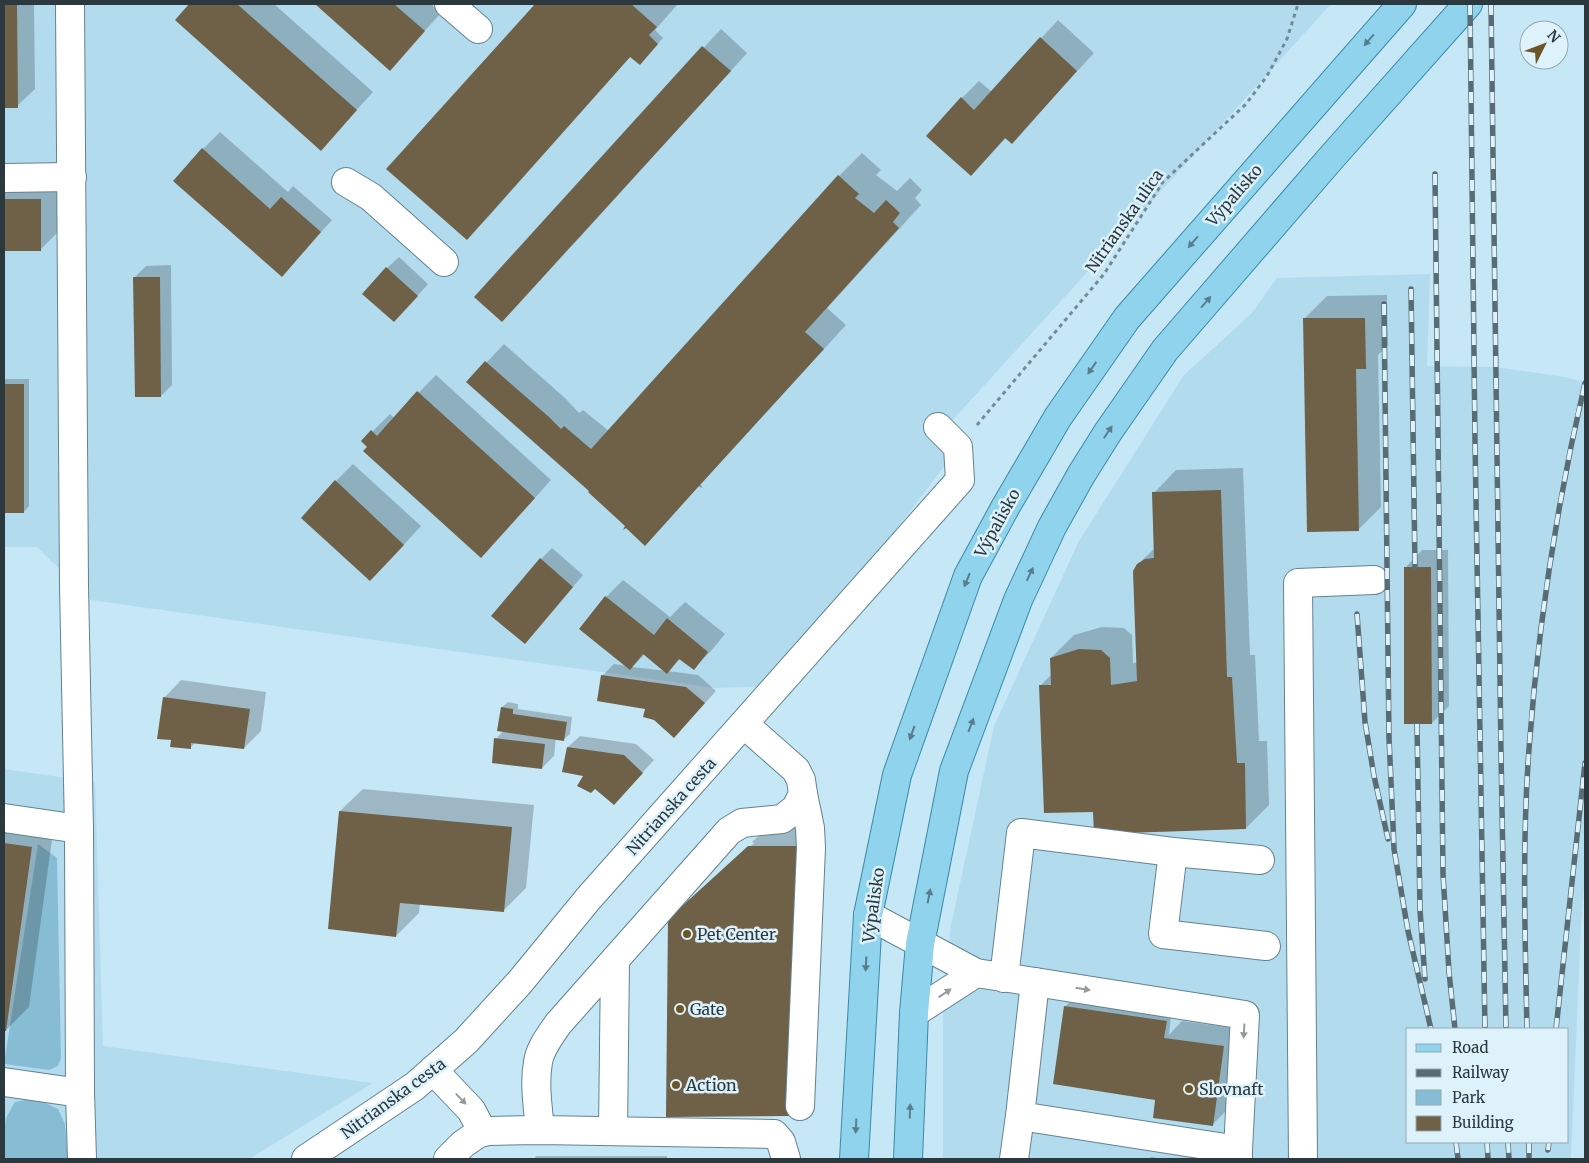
<svg xmlns="http://www.w3.org/2000/svg" width="1589" height="1163" font-family="Merriweather,serif">
<rect width="100%" height="100%" fill="#c5e7f6"/>
<!-- built -->
<g fill="#b2dcee" fill-rule="evenodd">
<path d="M4 4H1331L950 423 946 464 777 686 715 688 91 600 37 547H4Z"/>
<path d="M1430 274 1427 366 1496 367 1564 377 1585 382V874L1581 924 1571 1159H943V1014L950 930 994 726 1079 541 1184 375 1251 314 1277 278ZM1408 1029H1568V1142H1408Z"/>
<path d="M4 769 95 782 103 1046 373 1083 249 1159H4Z"/>
</g>
<!-- green -->
<g fill="#86bdd4">
<path d="M38 844 57 858 61 1058 58 1066 49 1070 4 1064Z"/>
<path d="M35 1098 58 1109 65 1124 68 1159H4V1132L6 1118 15 1102Z"/>
</g>
<!-- shadow -->
<g fill="#0003" fill-rule="evenodd">
<path d="M4 4H34L35 89 17 106H4Z"/>
<path d="M191 4H274L373 92 321 149 176 20Z"/>
<path d="M317 4H431L441 13 390 69Z"/>
<path d="M536 4H678L655 30 663 38 645 58 631 56 489 216 466 239 388 169Z"/>
<path d="M1058 20 1094 53 1012 142 1006 138 971 175 962 98 979 81 992 92Z"/>
<path d="M721 29 747 53 580 237 574 243 535 231Z"/>
<path d="M220 132 288 192 293 186 332 220 293 263 203 149Z"/>
<path d="M862 153 881 170 876 175 897 191 910 178 922 190 915 198 921 205 827 308 846 325 698 487 590 492 468 382 504 344 566 399 579 413 583 410 609 431 839 176Z"/>
<path d="M4 182H58V232L41 249 4 250Z"/>
<path d="M399 257 428 284 406 309 387 268Z"/>
<path d="M171 265 172 385 161 396 135 277 146 266Z"/>
<path d="M1387 295 1388 345 1378 355 1381 507 1359 529 1304 319 1327 296Z"/>
<path d="M436 375 551 480 498 539 363 441 390 414 394 418Z"/>
<path d="M4 379H29V506L24 512H4Z"/>
<path d="M353 464 421 526 388 562 336 481Z"/>
<path d="M1243 468 1250 655H1255L1259 741H1267L1269 805 1246 828 1095 811 1040 686 1052 674 1051 658 1074 635 1102 627 1124 628 1132 635 1133 663 1138 662V564L1155 548 1154 493 1176 470Z"/>
<path d="M552 548 583 575 536 631 541 559Z"/>
<path d="M1422 550H1448L1449 706 1432 723 1405 568Z"/>
<path d="M623 580 670 617 685 602 725 634 711 651 694 668 681 658 668 671 698 675 716 691 685 725 646 708 602 676 614 664 627 666 606 597ZM645 654 667 671 632 667Z"/>
<path d="M181 680 266 692 261 731 244 748 196 742 190 748 172 739 164 698Z"/>
<path d="M508 702 518 704V709L572 717 570 734 564 739 556 738 554 756 542 768 496 739 504 730 502 707Z"/>
<path d="M580 736 636 744 654 760 625 792 584 775 568 747Z"/>
<path d="M363 789 534 805 526 888 503 911 420 903 419 913 396 936 340 811Z"/>
<path d="M4 818 54 825 29 1007 6 1030 4 1029Z"/>
<path d="M772 824H820L811 1092 788 1115 669 919 690 898V900L754 843 752 842Z"/>
<path d="M1070 1001 1171 1015 1169 1035 1182 1021 1241 1029 1230 1107 1213 1124 1156 1099 1065 1007Z"/>
<path d="M536 1156H667V1159H534Z"/>
<path d="M1151 1157 1166 1159H1148Z"/>
</g>
<!-- building -->
<g fill="#6e6148">
<path d="M4 4H17L18 108H4Z"/>
<path d="M189 4H237L357 110 321 151 175 20Z"/>
<path d="M315 4H394L425 31 390 71Z"/>
<path d="M535 4H631L657 27 649 35 658 44 640 65 630 57 467 240 386 169Z"/>
<path d="M1040 37 1077 71 1012 144 1005 138 971 176 926 136 961 97 974 110Z"/>
<path d="M702 46 731 71 502 322 474 297Z"/>
<path d="M202 148 270 209 281 197 321 232 282 277 173 181Z"/>
<path d="M838 175 859 194 855 198 874 213 886 200 900 213 893 222 899 228 805 332 824 349 700 485 703 488 699 486 645 546 626 528 623 530 625 526 588 492 589 491 466 382 485 361 549 417 561 429 564 426 591 449Z"/>
<rect x="4" y="199" width="37" height="52"/>
<path d="M386 267 418 296 394 322 362 294Z"/>
<path d="M133 277H160L161 397H135Z"/>
<path d="M1303 318H1365L1366 369H1356L1359 531 1307 532Z"/>
<rect x="4" y="384" width="20" height="129"/>
<path d="M417 391 535 498 481 558 363 451 367 447 361 441 371 430 377 436Z"/>
<path d="M335 480 404 545 370 581 301 518Z"/>
<path d="M1221 490 1227 677H1232L1237 763H1245L1246 829 1094 834 1093 812 1044 813 1039 685H1051L1050 658 1079 649 1101 650 1110 658 1111 685 1137 681 1133 571 1137 564 1145 559 1154 558 1152 492Z"/>
<path d="M540 558 573 587 525 644 491 616Z"/>
<path d="M1404 567H1431L1432 724H1404Z"/>
<path d="M605 596 654 635 667 618 708 652 694 670 679 659 667 674 643 654 630 670 579 629Z"/>
<path d="M601 675 686 687 705 703 674 738 654 720 643 717 645 709 597 701Z"/>
<path d="M163 697 250 709 244 749 191 743V749L170 747 171 740 157 739Z"/>
<path d="M501 707 513 709V714L567 722 564 741 497 731Z"/>
<path d="M494 738 545 744 542 769 492 763Z"/>
<path d="M567 747 624 755 643 773 614 805 595 789 591 793 577 786 583 776 562 772Z"/>
<path d="M339 811 512 827 504 912 400 903 396 937 328 929Z"/>
<path d="M4 843 32 847 6 1031H4Z"/>
<path d="M748 846H798L789 1116 666 1117 668 919Z"/>
<path d="M1064 1006 1167 1021 1164 1038 1224 1046 1213 1126 1153 1118 1155 1100 1053 1084Z"/>
</g>
<g fill="none" stroke-linecap="round" stroke-linejoin="round">
<!-- minor casing -->
<g stroke="#638290" stroke-width="30">
<g id="minor">
<path d="M70 4 74 586 79 829 80 1093 82 1159"/>
<path d="M449 4 478 29"/>
<path d="M4 178 72 177"/>
<path d="M346 182 371 197 444 262"/>
<path d="M4 818 79 829"/>
<path d="M1173 852 1163 934 1266 946"/>
<path d="M868 915 976 973 1035 982 1020 1116 1238 1150V1159"/>
<path d="M1004 978 1021 833 1173 852 1260 860"/>
<path d="M1035 982 1245 1015 1238 1150"/>
<path d="M914 1013 976 973"/>
<path d="M433 1070 471 1110 477 1121 479 1133"/>
<path d="M4 1082 80 1093"/>
<path d="M800 1106 811 848 810 828 803 794"/>
<path d="M540 1130C538 1108 534 1084 538 1062 540 1048 550 1036 558 1024L729 831 742 823 782 819 796 808 803 794 801 780 796 770 744 724"/>
<path d="M613 1131 615 961"/>
<path d="M306 1159 415 1086 466 1041 520 982 588 899 960 480 958 447 938 427"/>
<path d="M448 1159 463 1144 479 1133 488 1131 540 1130 774 1134 781 1142 786 1159"/>
<path d="M1014 1159 1020 1116"/>
<path d="M1303 1159 1298 583 1374 580"/>
</g>
</g>
<!-- major casing -->
<g stroke="#3b89a7" stroke-width="30">
<g id="major">
<path d="M854 1159 868 915 897 775 968 576 1006 506 1058 417 1127 318 1402 4"/>
<path d="M908 1159 914 1013 920 944 954 771 1018 600 1052 527 1081 475 1108 432 1165 350 1331 158 1468 4"/>
</g>
</g>
<!-- path -->
<path stroke="#748b95" stroke-width="3" stroke-dasharray="4 4" stroke-linecap="butt" d="M977 425 1104 274 1163 182 1246 104 1267 76 1287 39 1298 4"/>
<!-- minor -->
<use href="#minor" stroke="#fff" stroke-width="28"/>
<!-- major -->
<use href="#major" stroke="#8fd3ec" stroke-width="28"/>
<!-- rail casing -->
<g stroke="#596c74" stroke-width="5.5">
<g id="rail">
<path d="M1470 4 1475 441 1485 1029"/>
<path d="M1491 4 1501 753 1506 1029"/>
<path d="M1435 174 1443 874 1449 972 1455 1029"/>
<path d="M1411 289 1415 567"/>
<path d="M1384 304 1389 738 1393 825 1394 849 1408 931 1431 1029"/>
<path d="M1357 614 1365 722 1374 776 1388 839"/>
<path d="M1417 724 1420 910 1425 979"/>
<path d="M1527 1029C1525 936 1522 842 1529 749 1538 626 1557 503 1585 383"/>
<path d="M1556 1029 1585 763"/>
<path d="M1456 1142 1458 1159"/>
<path d="M1487 1142 1488 1159"/>
<path d="M1508 1142 1509 1159"/>
<path d="M1529 1142V1159"/>
<path d="M1548 1150 1549 1142"/>
</g>
</g>
<!-- rail -->
<use href="#rail" stroke="#ddf2fb" stroke-width="4" stroke-dasharray="11" stroke-linecap="butt"/>
</g>
<!-- one-way arrows -->
<defs><path id="oneway-solid" d="M-6-.8H1V-3.2L6.5 0L1 3.2V.8H-6Z" transform="scale(1.25)"/></defs>
<g fill="#587e8c">
<use href="#oneway-solid" transform="translate(1369 40) rotate(131)"/>
<use href="#oneway-solid" transform="translate(1193 242) rotate(131)"/>
<use href="#oneway-solid" transform="translate(1206 302) rotate(-49)"/>
<use href="#oneway-solid" transform="translate(1092 368) rotate(125)"/>
<use href="#oneway-solid" transform="translate(1108 432) rotate(-56)"/>
<use href="#oneway-solid" transform="translate(1030 574) rotate(-65)"/>
<use href="#oneway-solid" transform="translate(967 580) rotate(112)"/>
<use href="#oneway-solid" transform="translate(971 725) rotate(-69)"/>
<use href="#oneway-solid" transform="translate(912 733) rotate(110)"/>
<use href="#oneway-solid" transform="translate(929 896) rotate(-79)"/>
<use href="#oneway-solid" transform="translate(866 964) rotate(93)"/>
<use href="#oneway-solid" transform="translate(910 1111) rotate(-88)"/>
<use href="#oneway-solid" transform="translate(856 1126) rotate(93)"/>
</g>
<g fill="#959c9e">
<use href="#oneway-solid" transform="translate(1083 989) rotate(9)"/>
<use href="#oneway-solid" transform="translate(945 993) rotate(-33)"/>
<use href="#oneway-solid" transform="translate(1244 1031) rotate(93)"/>
<use href="#oneway-solid" transform="translate(461 1099) rotate(46)"/>
</g>
<!-- markers -->
<g fill="#6d5626" stroke="#ddf2fb" stroke-width="2">
<circle cx="687" cy="934" r="5"/>
<circle cx="680" cy="1009" r="5"/>
<circle cx="676" cy="1085" r="5"/>
<circle cx="1189" cy="1089" r="5"/>
</g>
<g text-anchor="middle" dominant-baseline="central" stroke-width="5" stroke-linejoin="round" paint-order="stroke">
<!-- street labels -->
<g font-size="16" fill="#2b383e" stroke="#ddf2fb">
<text transform="translate(1234 195) rotate(-49)">Výpalisko</text>
<text transform="translate(1124 221) rotate(-55)">Nitrianska ulica</text>
<text transform="translate(997 523) rotate(-61)">Výpalisko</text>
<text transform="translate(671 806) rotate(-48)">Nitrianska cesta</text>
<text transform="translate(873 905) rotate(-82)">Výpalisko</text>
<text transform="translate(393 1098) rotate(-36)">Nitrianska cesta</text>
</g>
<!-- poi labels -->
<g font-size="16" fill="#2b383e" stroke="#ddf2fb" text-anchor="start">
<text x="697" y="934">Pet Center</text>
<text x="690" y="1009">Gate</text>
<text x="686" y="1085">Action</text>
<text x="1199" y="1089">Slovnaft</text>
</g>
</g>
<!-- border -->
<rect width="1589" height="1163" fill="none" stroke="#2b383e" stroke-width="10"/>
<!-- legend -->
<rect x="1406" y="1028" width="162" height="115" fill="#ddf2fb" stroke="#96a8af"/>
<rect x="1416" y="1044" width="25" height="8" fill="#8fd3ec" stroke="#96a8af"/>
<text x="1452" y="1053" font-size="15" fill="#2b383e">Road</text>
<rect x="1416" y="1069" width="25" height="8" fill="#596c74" stroke="#96a8af"/>
<text x="1452" y="1078" font-size="15" fill="#2b383e">Railway</text>
<rect x="1416" y="1090" width="25" height="15" fill="#86bdd4" stroke="#96a8af"/>
<text x="1452" y="1103" font-size="15" fill="#2b383e">Park</text>
<rect x="1416" y="1116" width="25" height="15" fill="#6e6148" stroke="#96a8af"/>
<text x="1452" y="1128" font-size="15" fill="#2b383e">Building</text>
<!-- north arrow -->
<g transform="translate(1544 45) rotate(48)"><circle r="24" fill="#ddf2fb" stroke="#96a8af"/>
<path d="M0-4L9 19L0 12L-9 19Z" fill="#6d5626"/>
<text y="-8" font-size="14" font-weight="bold" text-anchor="middle" fill="#2b383e">N</text>
</g>
</svg>
